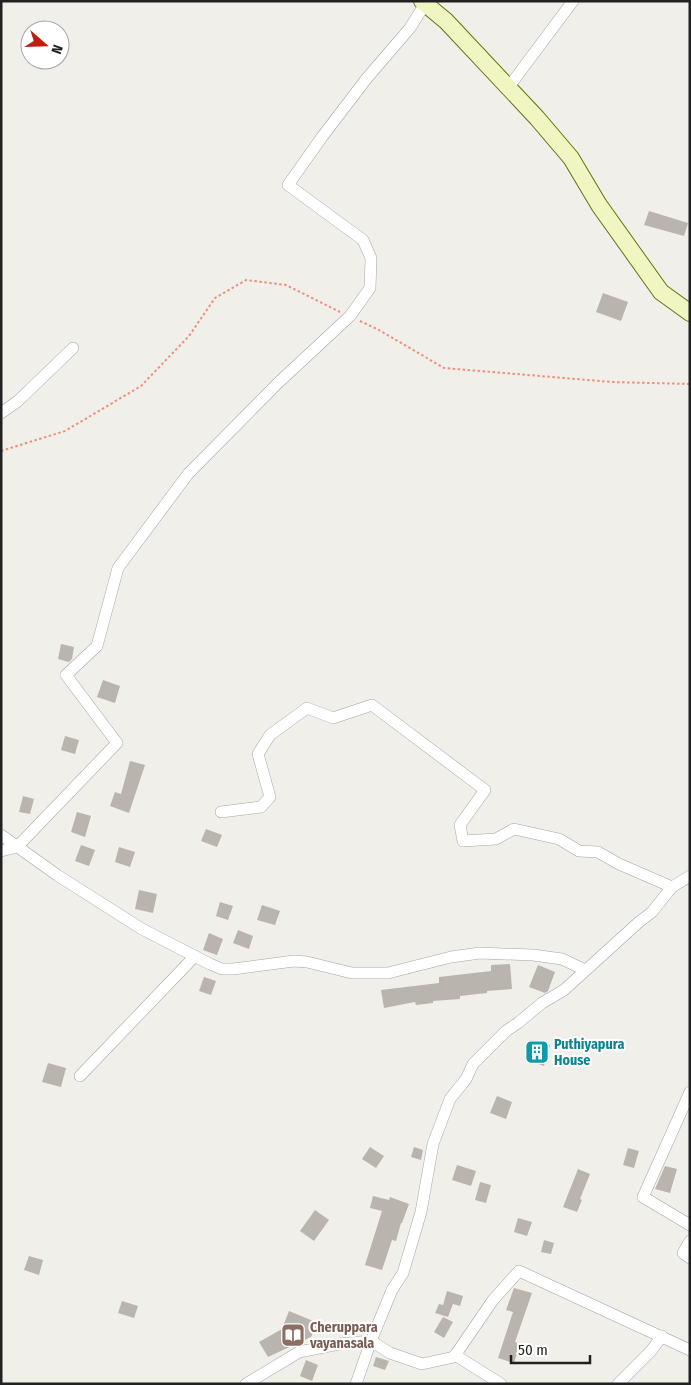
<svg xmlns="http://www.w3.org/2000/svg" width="691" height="1385" font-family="'Fira Sans Condensed',sans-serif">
<rect width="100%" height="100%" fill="#f1efe9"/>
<!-- building -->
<g fill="#bab4ae">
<path d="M649 211 688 223 684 236 644 225Z"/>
<path d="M603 293 628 302 621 321 596 312Z"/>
<path d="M61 644 74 647 72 659 69 662 58 659Z"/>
<path d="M103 680 120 686 115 703 97 697Z"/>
<path d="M65 736 79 740 75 754 61 750Z"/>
<path d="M130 761 145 765 129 813 110 806 115 792 121 794Z"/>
<path d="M23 796 34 799 30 814 19 812Z"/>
<path d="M77 812 91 816 85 837 71 832Z"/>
<path d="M206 829 222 835 217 847 201 841Z"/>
<path d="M81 845 95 850 89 866 75 861Z"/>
<path d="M119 847 135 852 130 867 115 862Z"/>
<path d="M139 890 157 894 153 913 135 909Z"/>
<path d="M220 902 233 906 228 920 216 916Z"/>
<path d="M262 905 280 911 275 925 257 920Z"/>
<path d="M238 930 253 936 249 949 233 943Z"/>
<path d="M209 933 223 939 217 955 203 950Z"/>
<path d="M510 964 512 989 487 991V993L460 996V999L433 1001V1003L416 1005 415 1002 384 1008 381 990 439 983V977L491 971V965Z"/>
<path d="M538 965 555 972 548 991 545 993 529 987Z"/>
<path d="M204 977 216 981 211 995 199 991Z"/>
<path d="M531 1040 550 1045 544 1066 525 1059Z"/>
<path d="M48 1063 66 1068 61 1087 42 1082Z"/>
<path d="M497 1096 512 1102 506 1119 490 1113Z"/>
<path d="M370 1147 384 1156 376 1168 362 1159Z"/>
<path d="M414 1147 423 1150 421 1160 411 1157Z"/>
<path d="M628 1148 639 1151 634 1168 623 1165Z"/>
<path d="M457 1165 476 1171 471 1186 452 1180Z"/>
<path d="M665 1166 677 1169 670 1193 655 1189Z"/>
<path d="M578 1169 590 1174 580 1199 582 1200 577 1212 563 1207Z"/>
<path d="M480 1182 491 1185 486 1203 475 1200Z"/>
<path d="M373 1196 389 1200 390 1197 409 1204 402 1223H401L396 1241 392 1240 382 1270 365 1265 382 1211 370 1208Z"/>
<path d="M315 1210 329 1220 314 1241 300 1231Z"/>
<path d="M518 1218 532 1222 527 1236 514 1232Z"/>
<path d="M544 1240 554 1243 551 1254 541 1252Z"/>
<path d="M29 1256 43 1260 39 1275 24 1270Z"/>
<path d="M514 1288 532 1293 515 1342 520 1344 514 1363 498 1358 513 1312 506 1310Z"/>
<path d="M447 1291 463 1296 460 1306 453 1304 448 1317 435 1313 439 1304 443 1305Z"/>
<path d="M122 1301 138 1306 134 1318 118 1313Z"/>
<path d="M289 1311 318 1323 311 1337 268 1357 259 1342 282 1329Z"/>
<path d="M443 1317 453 1322 444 1338 434 1332Z"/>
<path d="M376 1357 389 1361 385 1370 373 1366Z"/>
<path d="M306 1360 318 1365 312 1381 300 1376Z"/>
</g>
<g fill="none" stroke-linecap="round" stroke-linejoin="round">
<!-- street casing -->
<g stroke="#a5a5a5" stroke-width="12">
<g id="street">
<path d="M508 88 573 1"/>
<path d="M1 413 18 401 73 348"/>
<path d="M221 812 261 807 270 797 258 754 270 735 307 708 333 718 372 705 485 790 460 825 463 841 496 839 514 829 559 839 579 851 598 852 619 864 672 887"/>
<path d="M1 835 57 875 142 929 210 964 222 969H233L294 961 307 962 352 973H388L451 957 480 953 533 955 562 959 585 970"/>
<path d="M1 851 17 847 117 743 66 675 97 646 118 568 188 474 278 383 350 316 370 288 371 258 363 240 288 185 322 137 367 78 410 28 425 4"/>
<path d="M690 876 672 887 652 912 639 922 564 990 542 1003 518 1023 506 1031 473 1064 466 1079 450 1099 433 1144 421 1212 403 1273 392 1290 371 1341 390 1353 422 1364 454 1357 493 1300 519 1271 690 1350"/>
<path d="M80 1076 195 956"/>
<path d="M690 1092 643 1197 690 1225"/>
<path d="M690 1241 683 1253 690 1258"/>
<path d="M455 1355 501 1384"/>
<path d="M246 1384 299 1352 339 1344 371 1341 356 1384"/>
<path d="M618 1384 651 1351 662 1336"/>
</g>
</g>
<!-- secondary casing -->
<g stroke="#62720e" stroke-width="18">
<path id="secondary" d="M422 1 446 21 537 118 571 158 599 205 661 292 690 313"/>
</g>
<!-- path -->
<g stroke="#ef8e7b" stroke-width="2" stroke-dasharray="2.5 2.5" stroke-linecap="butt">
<path d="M360 321 379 330 444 368 612 382 690 384"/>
<path d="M1 451 65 431 141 386 189 336 215 298 246 280 286 285 340 312"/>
</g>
<!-- street -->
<use href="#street" stroke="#fff" stroke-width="11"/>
<!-- secondary -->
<use href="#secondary" stroke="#f0f5c2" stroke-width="16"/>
</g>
<!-- icons -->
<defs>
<g id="building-square" transform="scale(1.25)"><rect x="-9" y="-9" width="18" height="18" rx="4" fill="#0f9aa8" stroke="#fff"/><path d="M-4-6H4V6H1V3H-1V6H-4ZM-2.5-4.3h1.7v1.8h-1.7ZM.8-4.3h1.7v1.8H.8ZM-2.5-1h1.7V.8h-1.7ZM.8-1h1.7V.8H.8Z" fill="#fff"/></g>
<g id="library-square" transform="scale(1.25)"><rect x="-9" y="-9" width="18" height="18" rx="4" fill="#8d6e63" stroke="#fff"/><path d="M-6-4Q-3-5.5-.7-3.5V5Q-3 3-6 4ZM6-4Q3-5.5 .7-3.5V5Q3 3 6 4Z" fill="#fff"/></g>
</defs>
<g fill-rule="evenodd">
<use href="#building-square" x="537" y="1052"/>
<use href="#library-square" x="293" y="1335"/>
</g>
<g text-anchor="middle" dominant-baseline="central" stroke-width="4" stroke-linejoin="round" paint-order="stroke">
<!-- culture labels -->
<g font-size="14" font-weight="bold" fill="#0d838f" stroke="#fff" text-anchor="start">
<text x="554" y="1044">Puthiyapura<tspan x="554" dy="16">House</tspan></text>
</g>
<!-- education labels -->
<g font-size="14" font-weight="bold" fill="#785e54" stroke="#fff" text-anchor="start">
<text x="310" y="1327">Cheruppara<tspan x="310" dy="16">vayanasala</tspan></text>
</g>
</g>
<!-- border -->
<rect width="691" height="1385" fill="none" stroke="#212121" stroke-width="5"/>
<!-- north arrow -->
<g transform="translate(45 45) rotate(110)"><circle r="24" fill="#ffffff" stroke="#a6a6a6"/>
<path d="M0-4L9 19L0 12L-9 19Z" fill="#c21b10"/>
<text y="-8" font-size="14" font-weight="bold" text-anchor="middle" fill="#212121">N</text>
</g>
<!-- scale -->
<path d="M511 1355v8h79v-8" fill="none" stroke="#212121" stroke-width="2.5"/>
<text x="518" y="1355" font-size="15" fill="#212121" stroke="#ffffff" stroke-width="4" paint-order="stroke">50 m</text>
</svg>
